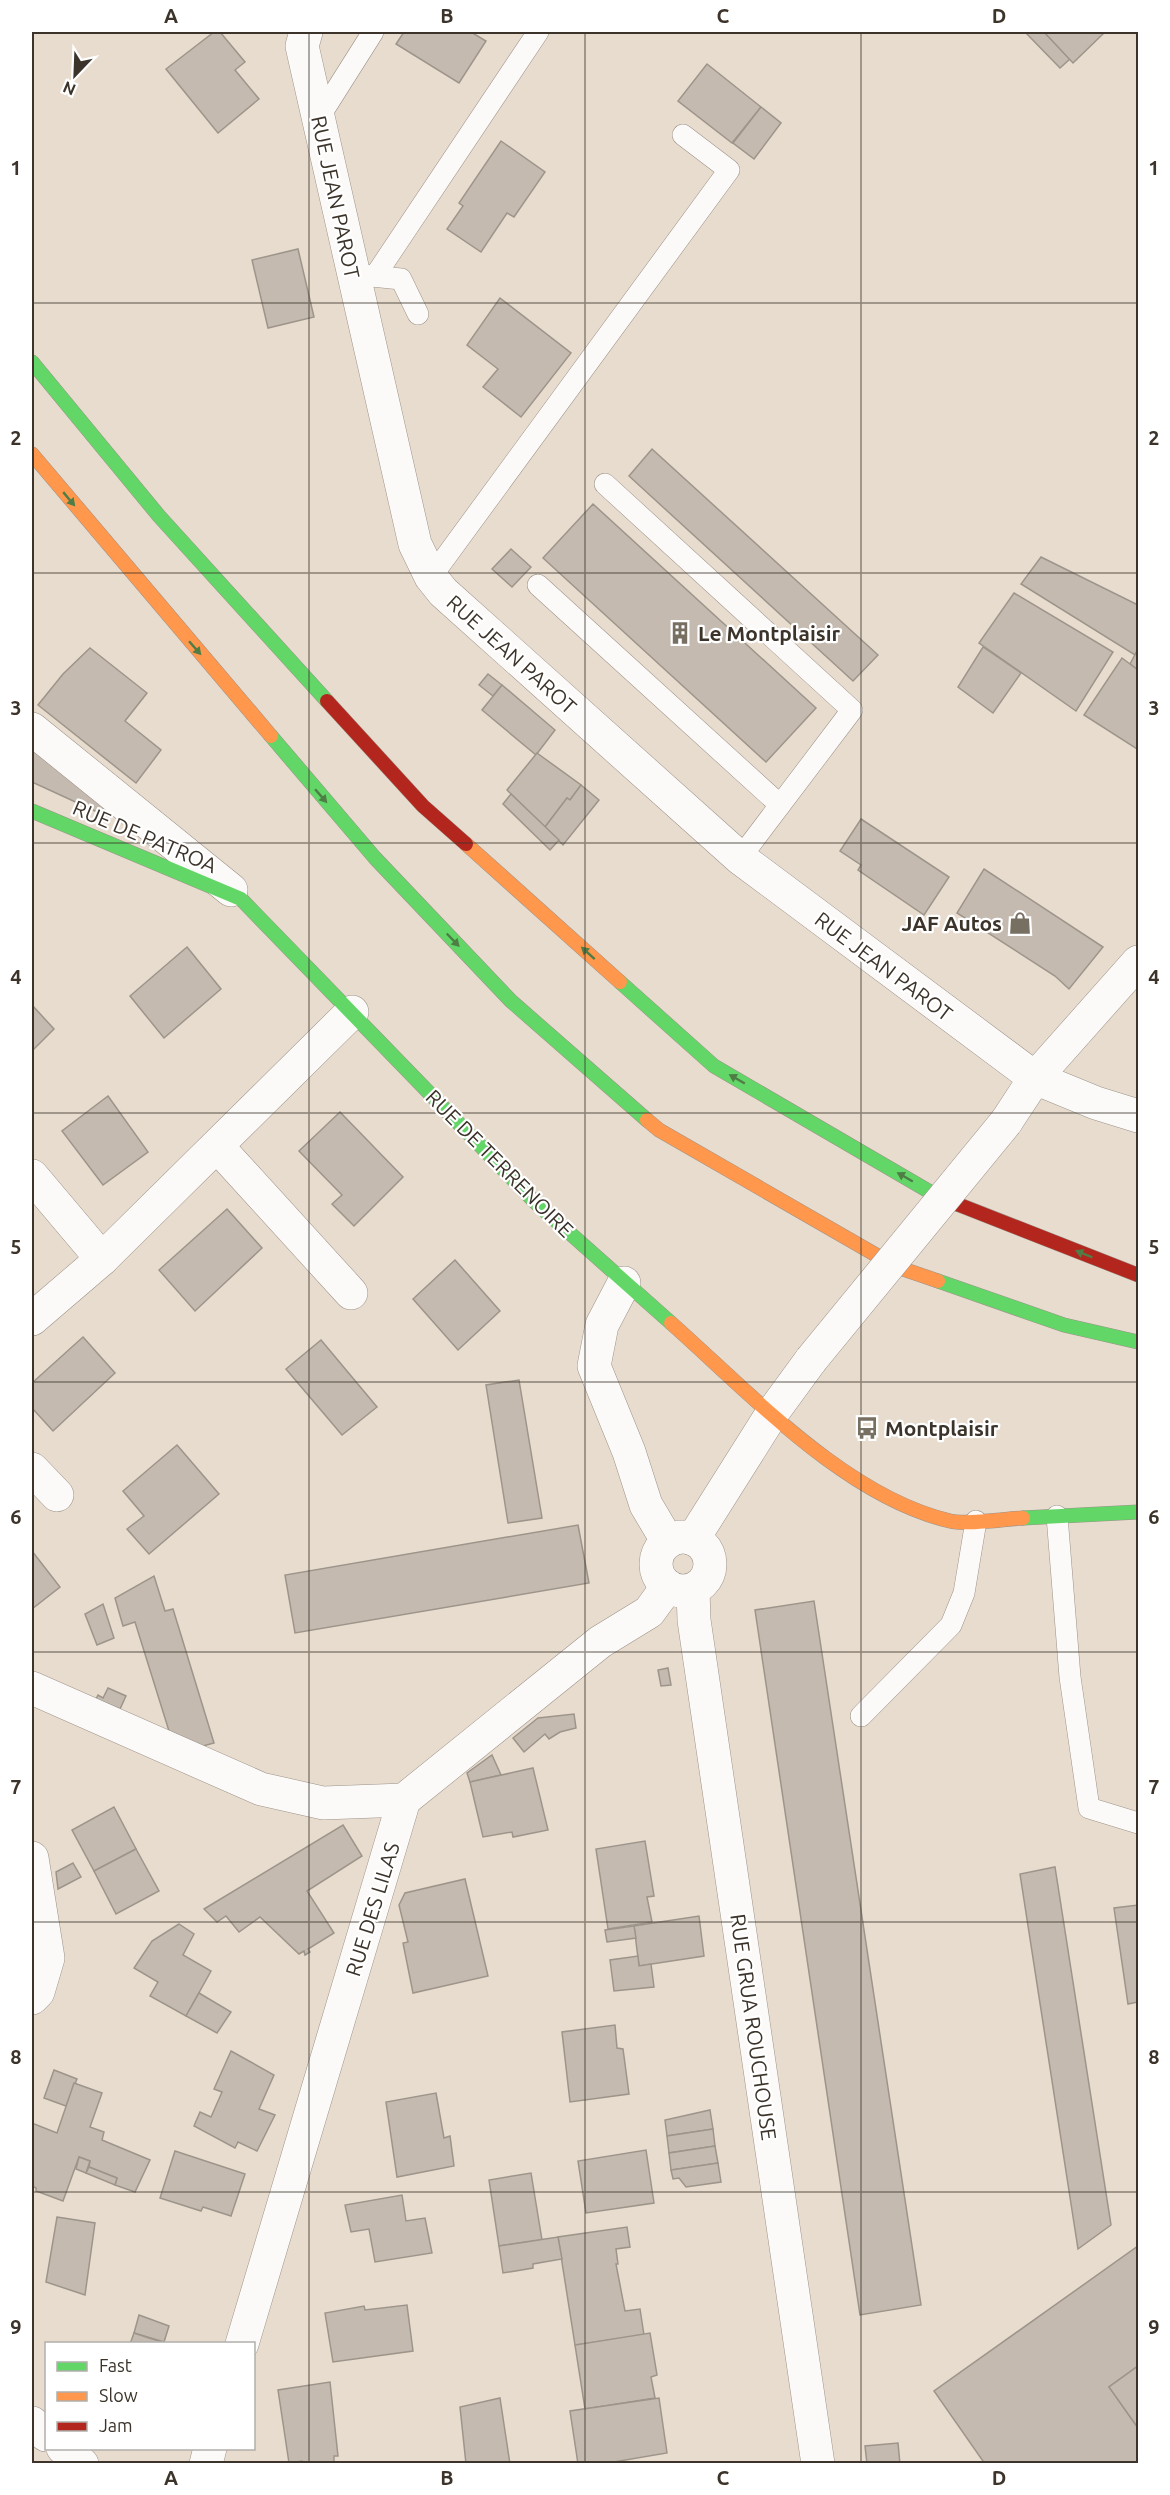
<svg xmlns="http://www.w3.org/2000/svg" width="1170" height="2495" font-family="Ubuntu,sans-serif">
<rect width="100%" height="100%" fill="#e8dcce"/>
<!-- building -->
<g fill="#c4bab0" stroke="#9e958a" stroke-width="1.5">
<path d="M214 32H220L245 62 235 70 259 99 218 133 166 69Z"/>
<path d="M404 32H471L486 41 459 83 396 44Z"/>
<path d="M1025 32H1044L1070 59 1060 68Z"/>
<path d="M1044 32H1105L1073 63Z"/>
<path d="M707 64 761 107 732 143 678 101Z"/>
<path d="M761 107 781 123 754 159 733 143Z"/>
<path d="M501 141 545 172 514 217 507 213 481 252 447 229 463 206 459 203Z"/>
<path d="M298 249 314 317 268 328 252 260Z"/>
<path d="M500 298 571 353 521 417 483 387 498 369 467 345Z"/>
<path d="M652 449 878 655 853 681 629 476Z"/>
<path d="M593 504 816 708 766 762 543 558Z"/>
<path d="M511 549 531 567 512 587 492 569Z"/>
<path d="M1041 557 1138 605V649L1135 655 1021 584Z"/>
<path d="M1014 593 1113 652 1076 711 979 643Z"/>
<path d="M983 647 1021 673 993 713 958 687Z"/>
<path d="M90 648 147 693 125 721 161 750 136 783 38 705 63 674Z"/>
<path d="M1138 649V670L1130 664Z"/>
<path d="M1122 658 1138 670 1137 749 1084 715Z"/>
<path d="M488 674 502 685 493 696 479 685Z"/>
<path d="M502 685 555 730 536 755 482 710Z"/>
<path d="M32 748 111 812 108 817 32 782Z"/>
<path d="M537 753 581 785 570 800 567 798 545 827 507 790Z"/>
<path d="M581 785 599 800 563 845 545 827 567 798 570 800Z"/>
<path d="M511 794 559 840 550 850 503 804Z"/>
<path d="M861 819 949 877 924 915 858 870 861 865 840 851Z"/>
<path d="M984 869 1103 947 1069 989 1055 976 957 913Z"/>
<path d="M187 947 221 989 164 1038 130 996Z"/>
<path d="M32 1005 54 1029 32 1051Z"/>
<path d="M108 1096 148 1152 103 1185 62 1131Z"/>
<path d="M340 1112 403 1177 354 1226 332 1204 342 1195 299 1151Z"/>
<path d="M227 1209 262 1248 195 1311 159 1270Z"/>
<path d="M455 1260 500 1311 458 1350 413 1299Z"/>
<path d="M83 1337 115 1373 53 1431 32 1408V1383Z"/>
<path d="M321 1340 377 1407 342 1435 286 1369Z"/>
<path d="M519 1380 542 1518 508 1523 486 1385Z"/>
<path d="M177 1445 219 1494 149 1554 127 1529 144 1516 123 1491Z"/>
<path d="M578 1525 589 1583 295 1633 285 1575Z"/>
<path d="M32 1551 60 1587 32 1609Z"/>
<path d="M154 1576 165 1611 173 1609 214 1743 203 1746 169 1731 135 1622 123 1626 115 1598Z"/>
<path d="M814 1601 921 2305 860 2315 755 1610Z"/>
<path d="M103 1604 114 1638 97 1645 85 1614Z"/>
<path d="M668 1668 671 1685 661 1686 658 1670Z"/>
<path d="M108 1688 126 1696 120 1709 96 1699 98 1695 103 1698Z"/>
<path d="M574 1714 576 1728 560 1732 549 1739 545 1734 524 1752 513 1738 538 1718Z"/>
<path d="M492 1755 501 1775 470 1782 467 1773Z"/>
<path d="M533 1768 548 1830 513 1837 512 1832 483 1837 470 1782Z"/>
<path d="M114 1807 136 1849 94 1871 72 1830Z"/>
<path d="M343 1825 362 1856 307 1891 334 1933 308 1949 310 1952 305 1955 304 1951 299 1954 260 1917 239 1932 226 1916 217 1922 204 1909Z"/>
<path d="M645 1841 654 1896 647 1897 652 1922 608 1929 596 1849Z"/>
<path d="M136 1849 159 1891 116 1914 94 1871Z"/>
<path d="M73 1863 81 1877 58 1889 56 1872Z"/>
<path d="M1055 1867 1111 2225 1078 2249 1020 1874Z"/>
<path d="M465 1879 488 1976 413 1993 403 1943 408 1942 399 1905 405 1893Z"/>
<path d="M1138 1905V2002L1128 2004 1114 1908Z"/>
<path d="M699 1916 704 1956 639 1966 634 1926Z"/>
<path d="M179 1924 194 1934 183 1955 211 1971 186 2016 150 1996 158 1982 134 1968 152 1941Z"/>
<path d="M634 1926 636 1938 607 1942 605 1930Z"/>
<path d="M638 1956 639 1966 651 1964 654 1987 614 1991 610 1960Z"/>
<path d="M199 1993 231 2012 217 2033 186 2016Z"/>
<path d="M615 2025 617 2048 623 2049 629 2094 570 2102 562 2032Z"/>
<path d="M231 2051 274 2075 259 2109 275 2115 257 2151 238 2142 235 2148 194 2126 200 2112 211 2117 222 2092 214 2089Z"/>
<path d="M54 2070 77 2079 66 2106 44 2098Z"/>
<path d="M74 2083 102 2093 90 2127 104 2132 102 2140 150 2160 135 2192 115 2185 117 2178 89 2167 90 2161 79 2157 63 2201 36 2191V2188L32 2186V2123L57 2133Z"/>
<path d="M436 2093 444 2138 450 2136 454 2166 397 2177 386 2102Z"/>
<path d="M710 2110 713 2129 667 2136 665 2120Z"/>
<path d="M713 2129 715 2146 669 2153 667 2136Z"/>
<path d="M715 2146 718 2163 671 2170 669 2153Z"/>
<path d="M646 2150 654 2203 586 2213 578 2161Z"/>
<path d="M175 2151 245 2174 231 2216 203 2207 201 2211 160 2198Z"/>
<path d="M79 2157 90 2161 86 2173 76 2169Z"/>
<path d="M718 2163 721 2182 686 2187 679 2178 673 2179 671 2170Z"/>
<path d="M89 2167 117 2178 115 2185 86 2173Z"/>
<path d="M531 2173 542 2240 499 2246 489 2180Z"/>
<path d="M402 2195 406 2221 425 2218 432 2253 375 2262 369 2229 351 2232 345 2205Z"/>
<path d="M57 2217 95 2223 85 2295 46 2282Z"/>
<path d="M627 2227 630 2247 616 2249 618 2264H616L625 2311 640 2309 644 2335 575 2345 558 2237Z"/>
<path d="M558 2237 562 2259 533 2264V2268L503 2273 499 2246Z"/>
<path d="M1138 2246V2366L1109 2387 1138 2428V2464H985L934 2391Z"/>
<path d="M407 2305 413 2351 333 2362 325 2313 364 2306 365 2310Z"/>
<path d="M139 2315 169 2326 164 2342 134 2333Z"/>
<path d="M134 2333 149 2338 169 2344H130Z"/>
<path d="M650 2333 657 2375 651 2377 655 2398 585 2409 575 2345Z"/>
<path d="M1138 2366V2428L1109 2387Z"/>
<path d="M330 2382 338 2456H334V2464H302V2461L289 2463 278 2390Z"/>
<path d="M500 2398 510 2464H466L460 2407Z"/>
<path d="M659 2398 667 2453 602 2464H578L570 2411Z"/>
<path d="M898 2443 900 2464H867L865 2446Z"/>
</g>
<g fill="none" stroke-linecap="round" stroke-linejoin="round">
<!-- lane casing -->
<g stroke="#9c9389" stroke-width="22">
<g id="lane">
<path d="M318 119 373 32"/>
<path d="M362 275 401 279 418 314"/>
<path d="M375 276 538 32"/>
<path d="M605 484 852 710 740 858"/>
<path d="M431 577 729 170 683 135"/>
<path d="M538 585 780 805"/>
<path d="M1057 1516 1070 1677 1089 1808 1138 1823"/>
<path d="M861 1716 951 1625 964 1593 976 1521"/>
</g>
</g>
<!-- street casing -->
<g stroke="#9c9389" stroke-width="34">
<g id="street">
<path d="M306 32 302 46 415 544 431 577 443 592 740 858 1035 1078 1096 1103 1138 1116"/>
<path d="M32 729 231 890"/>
<path d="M1006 1122 1035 1078 1138 962"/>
<path d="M217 1146 351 1293"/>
<path d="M32 1176 102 1259"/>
<path d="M624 1283 602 1325 594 1366 629 1452 646 1505 668 1542"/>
<path d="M32 1319 102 1259 352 1012"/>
<path d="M32 1469 57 1495"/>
<circle cx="683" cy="1564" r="27"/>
<path d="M693 1539 773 1412 811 1360"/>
<path d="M693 1590 694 1620 818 2464"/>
<path d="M32 1688 261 1789 323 1803 404 1800"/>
<path d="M32 1858 48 1958 38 1992 32 1998"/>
<path d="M242 2344 404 1800 600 1642 649 1612 668 1586"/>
<path d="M32 2423 46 2435"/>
<path d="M63 2448 82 2464"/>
<path d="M206 2464 210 2448"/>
</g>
</g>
<!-- fast casing -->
<g stroke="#9c9389" stroke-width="15">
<g id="fast">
<path d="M32 362 159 516 327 701"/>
<path d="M271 736 375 858 511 1001 647 1120"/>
<path d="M32 811 241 899 536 1203 671 1323"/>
<path d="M620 982 714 1066 937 1196 957 1204"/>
<path d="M938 1281 1064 1325 1138 1342"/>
<path d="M1023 1518 1138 1512"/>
</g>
</g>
<!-- slow casing -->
<g stroke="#9c9389" stroke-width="15">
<g id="slow">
<path d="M32 454 271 736"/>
<path d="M466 844 620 982"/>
<path d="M647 1120 659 1130 897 1267 938 1281"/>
<path d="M671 1323C750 1393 846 1497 950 1521 967 1525 1004 1519 1023 1518"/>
</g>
</g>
<!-- jam casing -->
<g stroke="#9c9389" stroke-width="15">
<g id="jam">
<path d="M327 701 423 806 466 844"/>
<path d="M957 1204 1138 1275"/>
</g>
</g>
<!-- lane -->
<use href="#lane" stroke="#fcfaf8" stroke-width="21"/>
<!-- street -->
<use href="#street" stroke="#fcfaf8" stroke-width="33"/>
<!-- fast -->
<use href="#fast" stroke="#63d668" stroke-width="14"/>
<!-- slow -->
<use href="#slow" stroke="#ff974d" stroke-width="14"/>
<!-- jam -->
<use href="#jam" stroke="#b3261e" stroke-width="14"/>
<!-- street-bridge casing -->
<g stroke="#9c9389" stroke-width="34" stroke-linecap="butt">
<path id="street-bridge" d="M811 1360 1006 1122"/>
</g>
<!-- street-bridge -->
<use href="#street-bridge" stroke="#fcfaf8" stroke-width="33"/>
</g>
<!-- one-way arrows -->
<defs><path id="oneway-solid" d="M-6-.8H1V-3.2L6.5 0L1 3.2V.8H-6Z" transform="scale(1.5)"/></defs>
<g fill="#4e7d46">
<use href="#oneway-solid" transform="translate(69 499) rotate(50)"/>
<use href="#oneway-solid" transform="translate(195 648) rotate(49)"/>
<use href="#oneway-solid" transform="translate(321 796) rotate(49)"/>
<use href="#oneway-solid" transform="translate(453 940) rotate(46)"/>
<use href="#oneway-solid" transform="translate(588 953) rotate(-138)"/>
<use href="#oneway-solid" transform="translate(737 1079) rotate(-150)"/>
<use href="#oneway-solid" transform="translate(905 1177) rotate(-150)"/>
<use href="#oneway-solid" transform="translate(1084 1254) rotate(-158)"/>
</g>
<!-- grid -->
<path fill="none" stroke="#3c342a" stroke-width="1.5" stroke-opacity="0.55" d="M309 32V2464M585 32V2464M861 32V2464M32 303H1138M32 573H1138M32 843H1138M32 1113H1138M32 1382H1138M32 1652H1138M32 1922H1138M32 2192H1138"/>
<!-- icons -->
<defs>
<g id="building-bare" transform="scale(1.8)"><path d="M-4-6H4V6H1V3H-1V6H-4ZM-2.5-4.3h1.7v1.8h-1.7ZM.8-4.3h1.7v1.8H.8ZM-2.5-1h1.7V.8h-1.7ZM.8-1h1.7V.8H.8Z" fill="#786f63" stroke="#fff" stroke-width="2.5" paint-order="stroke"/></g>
<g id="shop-bare" transform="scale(1.8)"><path d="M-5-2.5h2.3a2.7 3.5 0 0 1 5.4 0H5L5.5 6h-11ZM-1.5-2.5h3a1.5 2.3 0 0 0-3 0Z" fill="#786f63" stroke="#fff" stroke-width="2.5" paint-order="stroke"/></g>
<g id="bus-bare" transform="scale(1.8)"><path d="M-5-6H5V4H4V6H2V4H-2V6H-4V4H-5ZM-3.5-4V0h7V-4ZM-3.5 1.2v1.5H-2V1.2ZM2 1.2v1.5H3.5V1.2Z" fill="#786f63" stroke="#fff" stroke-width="2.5" paint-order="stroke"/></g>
</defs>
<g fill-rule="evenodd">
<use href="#building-bare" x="680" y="633"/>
<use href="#shop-bare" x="1020" y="923"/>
<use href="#bus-bare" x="867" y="1428"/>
</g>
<g text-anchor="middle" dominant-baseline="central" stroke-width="4.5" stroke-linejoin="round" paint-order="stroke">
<!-- street labels -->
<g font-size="21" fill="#3c342a" stroke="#fff">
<text transform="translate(336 197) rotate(78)">RUE JEAN PAROT</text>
<text transform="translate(512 654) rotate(42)">RUE JEAN PAROT</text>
<text transform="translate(145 836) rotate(23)">RUE DE PATROA</text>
<text transform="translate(884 966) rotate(37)">RUE JEAN PAROT</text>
<text transform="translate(500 1163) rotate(45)">RUE DE TERRENOIRE</text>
<text transform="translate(372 1909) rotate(-73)">RUE DES LILAS</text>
<text transform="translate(754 2027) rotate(82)">RUE GRUA ROUCHOUSE</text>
</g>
<!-- poi labels -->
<g font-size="21" font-weight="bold" fill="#3c342a" stroke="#fff" text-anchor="start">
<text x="698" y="633">Le Montplaisir</text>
<text x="1002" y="923" text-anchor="end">JAF Autos</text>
<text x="885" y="1428">Montplaisir</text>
</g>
</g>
<!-- border -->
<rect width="1170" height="2495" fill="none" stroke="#ffffff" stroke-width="66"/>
<!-- legend -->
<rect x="45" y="2342" width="210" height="108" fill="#ffffff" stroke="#b1aeaa" stroke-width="1.5"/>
<rect x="57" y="2362" width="30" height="9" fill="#63d668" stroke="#b1aeaa" stroke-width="1.5"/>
<text x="99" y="2372" font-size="18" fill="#3c342a">Fast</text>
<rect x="57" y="2392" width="30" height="9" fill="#ff974d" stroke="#b1aeaa" stroke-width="1.5"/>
<text x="99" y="2402" font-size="18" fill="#3c342a">Slow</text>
<rect x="57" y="2422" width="30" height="9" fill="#b3261e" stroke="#b1aeaa" stroke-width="1.5"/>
<text x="99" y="2432" font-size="18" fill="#3c342a">Jam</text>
<!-- north arrow -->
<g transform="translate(75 75) rotate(203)" stroke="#ffffff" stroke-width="4.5" paint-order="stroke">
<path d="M0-4.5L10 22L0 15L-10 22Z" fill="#3c342a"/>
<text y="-9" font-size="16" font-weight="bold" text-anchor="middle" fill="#3c342a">N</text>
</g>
<rect x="33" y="33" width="1104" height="2429" fill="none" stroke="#3c342a" stroke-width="2"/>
<g font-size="20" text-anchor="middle" font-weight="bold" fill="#3c342a">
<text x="171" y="23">A</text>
<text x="447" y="23">B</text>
<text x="723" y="23">C</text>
<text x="999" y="23">D</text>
<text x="16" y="175">1</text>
<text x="1154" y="175">1</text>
<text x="16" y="445">2</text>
<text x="1154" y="445">2</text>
<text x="16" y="715">3</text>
<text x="1154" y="715">3</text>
<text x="16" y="984">4</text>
<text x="1154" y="984">4</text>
<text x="16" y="1254">5</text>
<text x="1154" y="1254">5</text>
<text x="16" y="1524">6</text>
<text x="1154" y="1524">6</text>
<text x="16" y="1794">7</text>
<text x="1154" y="1794">7</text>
<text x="16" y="2064">8</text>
<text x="1154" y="2064">8</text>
<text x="16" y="2334">9</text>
<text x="1154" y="2334">9</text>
<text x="171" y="2485">A</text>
<text x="447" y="2485">B</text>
<text x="723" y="2485">C</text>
<text x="999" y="2485">D</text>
</g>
</svg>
